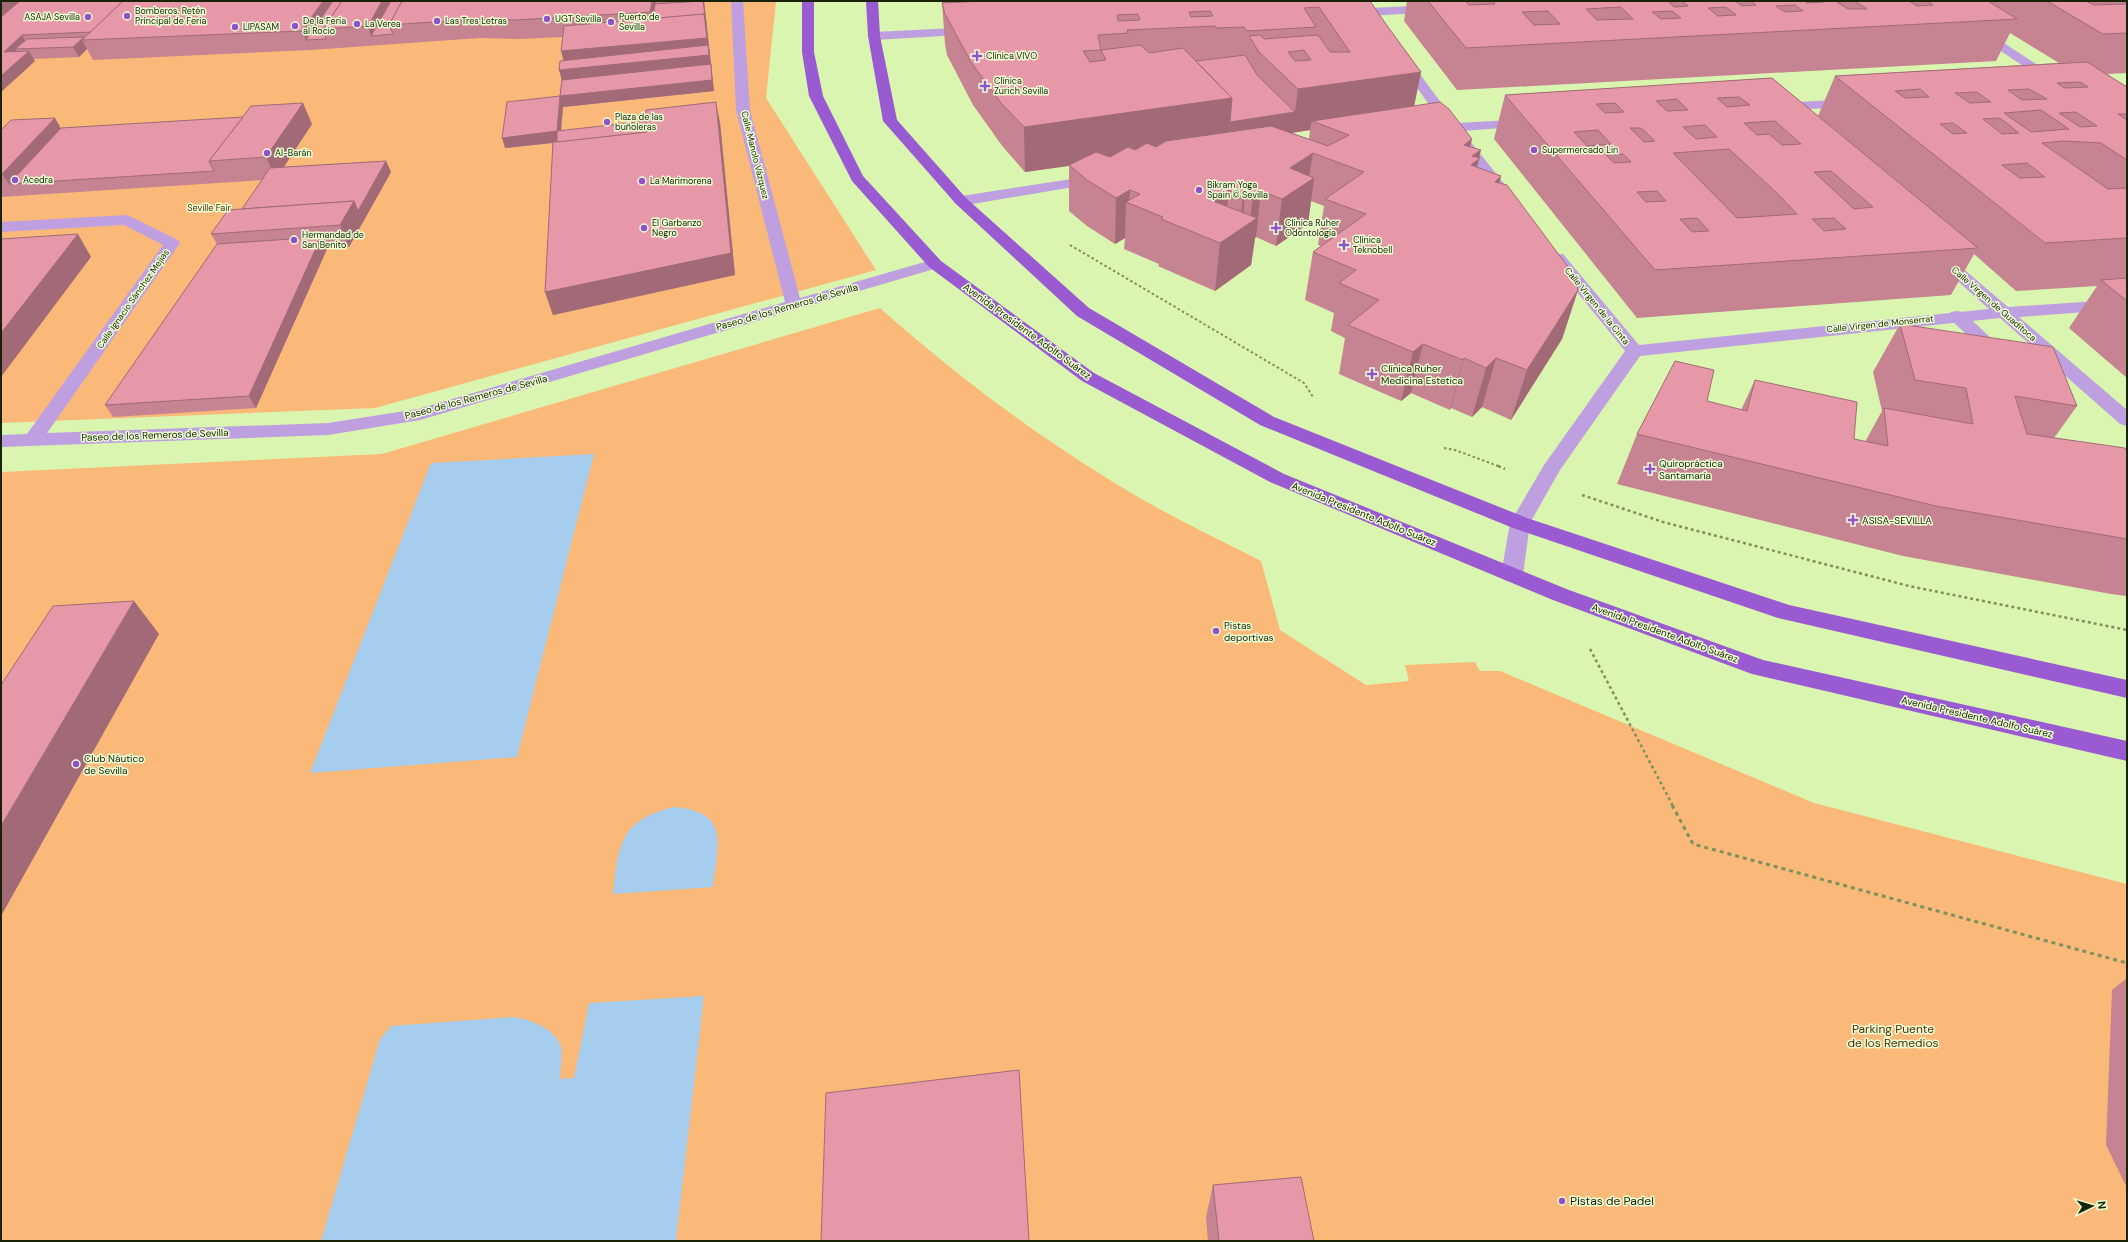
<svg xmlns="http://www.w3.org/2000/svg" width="2128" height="1242" font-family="'DM Sans',sans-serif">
<rect width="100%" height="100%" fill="#daf5af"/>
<!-- green -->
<g fill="#fab978">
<path d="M1 1H776L766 98 876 270 375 408 1 423Z"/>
<path d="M880 308C962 381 1050 446 1145 501 1182 522 1222 541 1261 561L1280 630 1366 685 1409 681 1405 665 1475 662 1480 671H1500L1814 803 2127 884V1241H1V472L382 454Z"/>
</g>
<!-- water -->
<g fill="#a7cdee">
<path d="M594 454 517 757 310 773 431 463Z"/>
<path d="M674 807C731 812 718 844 713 887L613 894C619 845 619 820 674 807Z"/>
<path d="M704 996 676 1241H321L380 1039 391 1026 513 1017C530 1019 557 1029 561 1048 563 1057 560 1070 560 1079L574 1078 589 1003Z"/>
</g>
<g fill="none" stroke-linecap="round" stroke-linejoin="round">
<!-- path-far2 -->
<g stroke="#7e905e" stroke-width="2" stroke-dasharray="2.5 2.5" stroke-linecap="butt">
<path d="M1070 245 1304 383 1313 397"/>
<path d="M1444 448 1455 450 1501 467"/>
</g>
<!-- path-far1 -->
<g stroke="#7e905e" stroke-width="2.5" stroke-dasharray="3 3" stroke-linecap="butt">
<path d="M1498 466 1505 469"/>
<path d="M1582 495 1663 522 1909 586 2127 630"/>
<path d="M1590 649 1673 806"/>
</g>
<!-- path -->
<path stroke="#7e905e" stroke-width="3" stroke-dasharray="4 4" stroke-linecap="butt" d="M1672 805 1693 844 2127 963"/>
<!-- lane -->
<path fill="#bea0e0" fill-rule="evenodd" d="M1957 311 1963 312 2006 352 2009 356 2006 360 2000 361 1994 360 1951 320 1949 316 1951 312Z"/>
<!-- street -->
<g fill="#bea0e0" fill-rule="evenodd">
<path d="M731 1H743L750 110 800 298 935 259 941 261 943 264 941 267 420 420 328 435 1 447V435L27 434 163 245 124 225 1 232V222L127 215 178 240 180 243 47 433 328 423 418 409 785 302 736 110Z"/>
<path d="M1926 1H1940L2062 81 2060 84H2050Z"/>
<path d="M1435 5 1439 6 1441 9 1439 12 1348 17 1342 13 1348 9Z"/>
<path d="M974 27 980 31 978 34 874 40 868 36 874 32Z"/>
<path d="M1401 53 1405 54 1456 123 1533 119 1535 122 1528 126 1462 131 1510 191 1512 194 1510 197H1500L1449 132H1428L1426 129 1428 126 1443 124 1395 57Z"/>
<path d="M1854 99 1861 103 1859 106 1776 111 1769 107 1776 103Z"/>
<path d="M1098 175 1103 176 1105 179 1103 182 961 206 956 204 953 201 956 198 961 196Z"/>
<path d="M1939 251 1945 253 2008 307 2127 299V309L2019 317 2127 410V426L2120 424 2000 318 1640 356 1560 470 1530 523 1523 575 1520 580 1512 582 1504 580 1501 575 1510 523 1544 465 1625 351 1551 260 1549 257 1551 254H1563L1639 345 1989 309 1933 259 1931 256 1933 253Z"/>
</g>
<!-- primary -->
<g fill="#995ad2" fill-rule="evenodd">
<path d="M802 1H814V52L823 96 863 176 941 261 1094 373 1284 474 1569 590 1763 660 2127 741V761L1752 674 1553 600 1270 482 1082 381 929 267 852 181 809 96 802 52Z"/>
<path d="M866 1H878L880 36 897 120 966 198 1089 308 1274 417 1527 518 1789 605 2127 680V698L1778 618 1513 528 1260 425 1077 316 956 204 883 121 868 36Z"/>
</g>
</g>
<!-- wall -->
<g fill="#c68391" fill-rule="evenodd">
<path d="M1 1H704L714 91 563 107 561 131 720 123 735 275 553 315 545 292 553 143 505 148 560 96 563 60 562 37 521 39 480 38 310 50 93 60 87 49 79 57 33 59 35 61 1 92Z"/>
<path d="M942 1H1370L1388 27 1421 72 1414 106 1472 139 1470 146 1480 158 1477 168 1501 176 1499 183 1578 290 1562 339 1511 420 1482 407 1472 417 1451 408 1450 410 1411 393 1401 401 1339 374 1345 338 1331 331 1334 313 1305 300 1313 252 1321 246 1318 245 1324 206 1311 201 1308 224 1276 246 1256 237 1255 238 1251 265 1215 291 1158 266 1159 264 1124 249 1125 238 1115 244 1087 226 1069 211V166L1025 172 1003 147 973 105 947 55 945 44ZM1310 130 1309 139 1291 133H1292Z"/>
<path d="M1407 1H2127V73L2107 74 2125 86 2127 83V378L2069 328 2097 286 2016 291 1974 254 1951 295 1637 318 1494 139 1505 95 1772 78 1818 116 1835 76 2059 63 2010 33 1996 61 1457 90 1404 21Z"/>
<path d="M312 124 283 167 386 161 391 172 349 247 327 249 256 408 113 417 105 405 217 244 211 234 242 209 262 180 1 197V130L61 128Z"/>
<path d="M1900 324 2077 406 2054 438 2127 452V596L2111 594 1903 556 1617 484 1637 434 1741 410 1755 380 1854 439 1865 442 1882 411 1873 372Z"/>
<path d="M2127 978V1188L2106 1145 2112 990Z"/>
<path d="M1213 1185 1314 1241H1208L1206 1217Z"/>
</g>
<!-- shaded-wall -->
<g fill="#a16a76">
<path d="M4 1H27L1 32V4Z"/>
<path d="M323 1H343L323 29 306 40 310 50 302 31Z"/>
<path d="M382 1H400L371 36 368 26Z"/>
<path d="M652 1H655L658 14 704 1 714 91 563 107 560 142 505 148 502 138 560 96 565 91 559 70H566L561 51 654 28 650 12Z"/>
<path d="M22 35 27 45 15 49 18 54 4 52Z"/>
<path d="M84 37 86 40H82L87 49 79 57 73 47Z"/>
<path d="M29 51 35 61 1 92V76Z"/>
<path d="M1421 72 1412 116 1312 121 1310 130 1228 143 1230 122 1295 112 1298 89Z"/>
<path d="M1232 98 1228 143 1025 172 1024 127Z"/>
<path d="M716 102 720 123 735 275 553 315 545 292Z"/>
<path d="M303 103 312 124 276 179 266 157Z"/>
<path d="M55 118 67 139 9 184 2 174Z"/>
<path d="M1472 139 1461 184 1464 145Z"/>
<path d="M1481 150 1468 204 1460 211 1472 156Z"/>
<path d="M1313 153 1308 182 1314 178 1308 224 1276 246 1282 199 1290 168Z"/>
<path d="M386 161 391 172 349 247 340 225 354 201Z"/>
<path d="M1501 176 1489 222 1495 182Z"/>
<path d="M1130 190 1129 204 1126 202 1125 238 1115 244 1116 198Z"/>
<path d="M1229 190 1224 237 1213 201Z"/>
<path d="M1261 191 1256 237 1255 238 1251 265 1215 291 1220 243 1239 230 1243 196 1245 194 1242 229 1250 223 1253 196Z"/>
<path d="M78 234 91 257 1 377V333Z"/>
<path d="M321 237 327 249 256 408 249 396Z"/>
<path d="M1578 290 1562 339 1511 420 1527 370Z"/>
<path d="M1423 344 1411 393 1401 401 1413 352Z"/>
<path d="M1464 358 1451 408 1450 410 1463 360Z"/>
<path d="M1496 358 1482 407 1472 417 1486 368Z"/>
<path d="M134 601 159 634 1 916V826Z"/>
</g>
<!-- building -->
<g fill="#e698a9" stroke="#a16a76" fill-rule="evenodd">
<path d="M20 1H123L91 32 22 35 4 52 29 51 1 76V17Z"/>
<path d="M123 1H323L302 31 82 40Z"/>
<path d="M333 1H342L323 29 326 39 306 40Z"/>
<path d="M342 1H382L368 26 323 29Z"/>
<path d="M391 1H402L389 25 393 34 371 36Z"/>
<path d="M402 1H652L650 12 515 20 474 19 389 25Z"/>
<path d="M703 1 706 23 704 14 653 19 655 4Z"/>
<path d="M985 1H1370L1388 27 1421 72 1298 89 1259 52 1249 36 1260 35 1264 39 1318 35 1330 52H1350L1319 7 1304 8 1316 27 1247 31 1244 27 1216 28 1215 26 1127 30 1128 33 1098 35 1101 50 1141 45 1149 53 1183 48 1232 98 1024 127 1001 103 971 62 945 14 942 3ZM1210 11 1213 16 1191 17 1189 12ZM1138 14 1140 20 1118 21 1117 15ZM1101 50 1106 60 1090 62 1083 51ZM1304 50 1311 60 1295 61 1288 52Z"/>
<path d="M1428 1H1465L1469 5 1495 4 1493 1H1668L1674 7 1688 6 1682 1H1735L1742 6 1756 5 1751 1H1805L1807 3 1824 2 1823 1H1909L1917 6 1933 5 1927 1H1988L2017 19 1466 48ZM1855 1 1867 9H1848L1837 2ZM1795 5 1803 11 1785 12 1776 6ZM1621 7 1633 19 1597 20 1586 9ZM1726 7 1736 15 1718 16 1708 8ZM1548 11 1560 24 1534 25 1522 12ZM1672 11 1681 18 1661 19 1652 12Z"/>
<path d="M2047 1H2086L2094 5 2127 4V33L2103 34Z"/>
<path d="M704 14 707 38 561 51 564 26Z"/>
<path d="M84 37 73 47 15 49 27 39Z"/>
<path d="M708 45 709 55 559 70 560 61Z"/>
<path d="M1245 55 1257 75 1295 112 1230 122 1232 98 1196 61Z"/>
<path d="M2087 62 2127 87V114H2118L2127 120V160L2101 143 2063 141 2042 143 2108 189 2127 188V238L2045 243 1835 76ZM2080 82 2088 87 2064 88 2057 83ZM1920 89 1929 97 1905 98 1895 91ZM2029 89 2047 99 2022 100 2008 90ZM1977 92 1991 102 1970 103 1955 93ZM2041 110 2069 129 2031 132 2004 113ZM2076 112 2097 126 2080 127 2059 113ZM2000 118 2019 133 2002 134 1983 119ZM1953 123 1967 133 1953 134 1940 124ZM2027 163 2045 177 2020 178 2002 165Z"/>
<path d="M711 64 712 80 560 96 562 80Z"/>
<path d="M1772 78 1978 248 1655 270 1505 95ZM1739 97 1750 105 1727 107 1717 98ZM1677 99 1688 110 1667 111 1656 101ZM1615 103 1624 112 1605 113 1596 104ZM1775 121 1801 144 1782 145 1769 134 1757 135 1744 123ZM1705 125 1717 137 1696 139 1683 127ZM1630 128H1641L1655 141 1644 142ZM1598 130 1611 144 1587 146 1574 132ZM1729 149 1777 193 1797 214 1737 218 1673 153ZM1623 154 1631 162 1614 163 1606 155ZM1831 171 1873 207 1854 209 1814 172ZM1657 191 1666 201 1646 202 1637 192ZM1697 218 1709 231 1692 232 1680 219ZM1834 218 1846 229 1824 231 1812 219Z"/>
<path d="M560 96 557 131 502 138 507 102Z"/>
<path d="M716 102 731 253 545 292 553 142 646 132V110Z"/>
<path d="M1440 102 1449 109 1472 139 1464 145 1481 150 1472 156 1480 158 1471 165 1501 176 1495 182 1507 185 1574 275 1578 290 1527 370 1496 358 1486 368 1464 358 1463 360 1423 344 1413 352 1348 325 1379 300 1339 283 1356 270 1313 252 1366 214 1325 199 1364 172 1313 153 1290 168 1314 178 1282 199 1261 191 1253 196 1245 194 1243 196 1229 190 1213 201 1257 218 1220 243 1161 219 1163 217 1126 202 1140 194 1130 190 1116 198 1087 180 1069 165 1096 152 1110 157 1128 147 1135 150 1147 143 1156 147 1166 141 1271 126 1328 146 1349 135 1312 121Z"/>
<path d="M303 103 266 157 209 161 251 106Z"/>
<path d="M243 117 209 161 214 171 9 184 61 128Z"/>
<path d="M55 118 2 174H1V130L11 120Z"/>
<path d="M646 121V132L557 142V131Z"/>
<path d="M386 161 358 211 354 201 242 209 270 168Z"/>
<path d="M354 201 340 225 211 234 228 210Z"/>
<path d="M78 234 1 333V239Z"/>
<path d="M321 237 249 396 105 405 217 244Z"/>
<path d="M2127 278V301L2101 280Z"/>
<path d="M1900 324 2053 347 2077 406 2015 396 2027 434 2125 448 2127 452V539L1936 506 1637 434 1675 361 1714 370 1707 401 1747 411 1755 380 1857 402 1854 439 1888 446 1884 408 1973 424 1966 388 1915 380Z"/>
<path d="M134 601 1 826V685L53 606Z"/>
<path d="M1019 1070 1029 1241H821L826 1093Z"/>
<path d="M1301 1177 1314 1241H1219L1213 1185Z"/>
</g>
<!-- markers -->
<g fill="#9052c8" stroke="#edfed5" stroke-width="1.5">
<circle cx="127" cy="16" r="4"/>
<circle cx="88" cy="17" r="4"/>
<circle cx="547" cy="19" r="4"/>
<circle cx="437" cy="21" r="4"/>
<circle cx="611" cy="22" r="4"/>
<circle cx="357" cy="24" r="4"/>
<circle cx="295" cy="26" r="4"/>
<circle cx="235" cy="27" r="4"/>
<path d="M975 50h4v4h4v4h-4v4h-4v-4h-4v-4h4z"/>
<path d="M983 80h4v4h4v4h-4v4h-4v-4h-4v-4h4z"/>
<circle cx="607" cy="122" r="4"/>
<circle cx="1534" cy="150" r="4"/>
<circle cx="267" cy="153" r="4"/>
<circle cx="15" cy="180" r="4"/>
<circle cx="642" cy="181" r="4"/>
<circle cx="1199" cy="190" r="4"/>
<circle cx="644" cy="228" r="4"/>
<path d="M1274 222h4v4h4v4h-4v4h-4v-4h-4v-4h4z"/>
<circle cx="294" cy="240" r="4"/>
<path d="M1342 239h4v4h4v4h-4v4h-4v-4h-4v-4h4z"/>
<path d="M1370 368h4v4h4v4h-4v4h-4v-4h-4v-4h4z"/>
<path d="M1648 463h4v4h4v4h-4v4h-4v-4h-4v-4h4z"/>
<path d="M1851 514h4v4h4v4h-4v4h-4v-4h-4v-4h4z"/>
<circle cx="1216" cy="631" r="4"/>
<circle cx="76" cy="764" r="4"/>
<circle cx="1562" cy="1201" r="4"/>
</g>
<g text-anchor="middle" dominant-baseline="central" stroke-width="3" stroke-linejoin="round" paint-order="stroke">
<!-- far-poi labels -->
<g font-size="9" fill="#182206" stroke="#edfed5" text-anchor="start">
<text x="135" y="11">Bomberos. Retén<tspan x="135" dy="10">Principal de Feria</tspan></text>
<text x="80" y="17" text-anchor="end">ASAJA Sevilla</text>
<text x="619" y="17">Puerto de<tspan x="619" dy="10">Sevilla</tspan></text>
<text x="555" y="19">UGT Sevilla</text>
<text x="303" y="21">De la Feria<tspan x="303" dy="10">al Rocío</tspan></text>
<text x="445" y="21">Las Tres Letras</text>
<text x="365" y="24">La Verea</text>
<text x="243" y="27">LIPASAM</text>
<text x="986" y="56">Clínica VIVO</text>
<text x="994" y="81">Clínica<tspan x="994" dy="10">Zurich Sevilla</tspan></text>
<text x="615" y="117">Plaza de las<tspan x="615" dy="10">buñoleras</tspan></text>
<text x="1542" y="150">Supermercado Lin</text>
<text x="275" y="153">Al-Barán</text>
<text x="23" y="180">Acedra</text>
<text x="650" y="181">La Marimorena</text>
<text x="1207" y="185">Bikram Yoga<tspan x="1207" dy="10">Spain © Sevilla</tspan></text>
<text x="652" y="223">El Garbanzo<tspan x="652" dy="10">Negro</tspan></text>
<text x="1285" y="223">Clínica Ruher<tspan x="1285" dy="10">Odontología</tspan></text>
<text x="302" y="235">Hermandad de<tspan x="302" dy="10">San Benito</tspan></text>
<text x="1353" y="240">Clínica<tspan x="1353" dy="10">Teknobell</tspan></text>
</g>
<!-- far-street labels -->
<g font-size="9" fill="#182206" stroke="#edfed5">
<text transform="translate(755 155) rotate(76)">Calle Manolo Vázquez</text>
<text transform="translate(133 299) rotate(-55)">Calle Ignacio Sánchez Mejías</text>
<text transform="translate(1994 304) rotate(41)">Calle Virgen de Guaditoca</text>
<text transform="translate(1597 306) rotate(51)">Calle Virgen de la Cinta</text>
<text transform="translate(1880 324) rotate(-6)">Calle Virgen de Monserrat</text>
</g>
<!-- far-park labels -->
<g font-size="9" fill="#502e02" stroke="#edfed5">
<text x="209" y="208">Seville Fair</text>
</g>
<!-- street labels -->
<g font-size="10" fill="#182206" stroke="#edfed5">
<text transform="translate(787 307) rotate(-16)">Paseo de los Remeros de Sevilla</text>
<text transform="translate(1027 331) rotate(36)">Avenida Presidente Adolfo Suárez</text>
<text transform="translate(476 397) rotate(-15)">Paseo de los Remeros de Sevilla</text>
<text transform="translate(155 435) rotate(-2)">Paseo de los Remeros de Sevilla</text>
<text transform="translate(1364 514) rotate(22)">Avenida Presidente Adolfo Suárez</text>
<text transform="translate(1665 633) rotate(20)">Avenida Presidente Adolfo Suárez</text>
<text transform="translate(1977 717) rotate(13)">Avenida Presidente Adolfo Suárez</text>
</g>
<!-- poi labels -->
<g font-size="10" fill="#182206" stroke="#edfed5" text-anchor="start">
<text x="1381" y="368">Clínica Ruher<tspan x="1381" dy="12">Medicina Estetica</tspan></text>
<text x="1659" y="463">Quiropráctica<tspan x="1659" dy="12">Santamaría</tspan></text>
<text x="1862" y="520">ASISA-SEVILLA</text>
<text x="1224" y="625">Pistas<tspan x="1224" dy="12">deportivas</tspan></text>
<text x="84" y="758">Club Náutico<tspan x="84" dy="12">de Sevilla</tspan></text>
</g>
<!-- near-park labels -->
<g font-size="12" fill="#502e02" stroke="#edfed5">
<text x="1893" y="1029">Parking Puente<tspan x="1893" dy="14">de los Remedios</tspan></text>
</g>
<!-- near-poi labels -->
<g font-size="12" fill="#182206" stroke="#edfed5" text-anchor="start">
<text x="1570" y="1201">Pistas de Padel</text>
</g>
</g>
<!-- border -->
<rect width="2128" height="1242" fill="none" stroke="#182206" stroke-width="4"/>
<!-- north arrow -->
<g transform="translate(2092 1206) rotate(85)" stroke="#edfed5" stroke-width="3" paint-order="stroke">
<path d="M0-3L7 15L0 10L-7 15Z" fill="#182206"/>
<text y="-6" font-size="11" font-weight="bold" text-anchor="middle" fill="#182206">N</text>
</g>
</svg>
